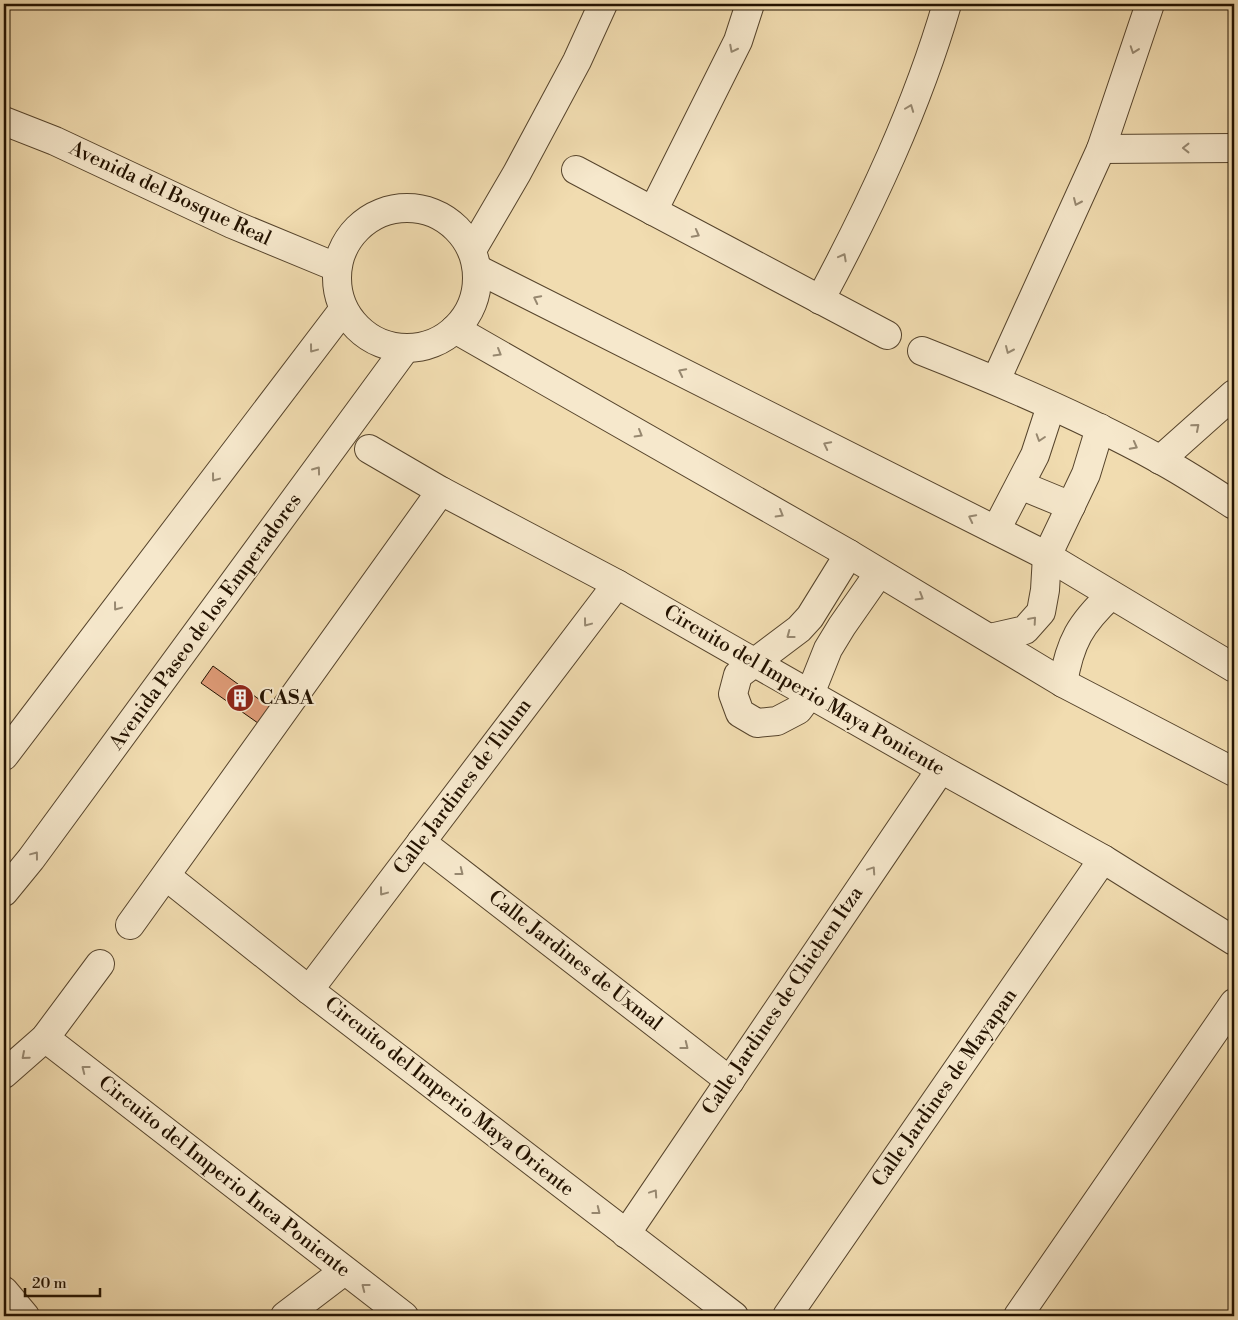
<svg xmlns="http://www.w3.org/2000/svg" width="1238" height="1320" font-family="'Libre Bodoni',serif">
<rect width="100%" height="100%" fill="#f1dcb0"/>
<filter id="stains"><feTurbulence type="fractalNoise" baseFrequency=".004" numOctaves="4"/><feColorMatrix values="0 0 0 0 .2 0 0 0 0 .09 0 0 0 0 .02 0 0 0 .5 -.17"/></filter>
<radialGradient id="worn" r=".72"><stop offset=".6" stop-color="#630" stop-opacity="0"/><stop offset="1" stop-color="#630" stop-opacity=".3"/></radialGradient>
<!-- building -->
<path fill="#df9b77" stroke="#231200" d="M213 666 278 713 265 728 201 683Z"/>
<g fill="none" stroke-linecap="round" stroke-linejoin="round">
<!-- minor casing -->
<g stroke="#56442c" stroke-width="30">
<g id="minor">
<path d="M4 121 55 141 232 224 336 267"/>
<path d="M1101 149 1234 148"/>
<path d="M576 170 887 335"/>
<circle cx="407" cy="278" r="70"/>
<path d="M653 211 738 41 750 4"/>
<path d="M472 250 517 173 577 61 603 4"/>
<path d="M477 269 1047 556 1234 668"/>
<path d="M820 300C871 205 917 107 947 4"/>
<path d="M455 329 849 554 1063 683 1234 772"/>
<path d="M922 351C1003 383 1083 417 1159 459 1185 473 1209 489 1234 505"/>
<path d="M996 380 1101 149 1150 4"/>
<path d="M369 449 441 491 617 584 941 769 1103 859 1234 941"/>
<path d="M1160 460 1234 394"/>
<path d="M1020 485 1071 506"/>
<path d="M996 530 1035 455 1051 406"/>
<path d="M849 554 810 617 799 629 738 675 733 694 740 713 757 723 777 721 798 710 810 694 828 649 842 626 879 573"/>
<path d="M990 638 1025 630 1041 612 1045 590 1047 556 1086 474 1100 428"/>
<path d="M1063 683C1070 642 1080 624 1111 595"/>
<path d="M4 756 343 310"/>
<path d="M421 842 730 1081"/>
<path d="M166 876 309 990 734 1316"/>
<path d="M4 892 31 859 405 349"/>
<path d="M130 925 441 491"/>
<path d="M309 990 617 584"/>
<path d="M45 1038 404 1316"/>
<path d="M4 1074 45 1038 100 964"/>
<path d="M626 1234 941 769"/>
<path d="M4 1291 25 1316"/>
<path d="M285 1316 344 1271"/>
<path d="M787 1316 1103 859"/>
<path d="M1018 1316 1234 1003"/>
</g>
</g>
<!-- path -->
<path stroke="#231200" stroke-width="3" stroke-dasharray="4 2.5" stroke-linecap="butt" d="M4 1109V1098"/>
<!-- minor -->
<use href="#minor" stroke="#f6e8cc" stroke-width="28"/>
</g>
<!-- one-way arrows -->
<defs><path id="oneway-chevron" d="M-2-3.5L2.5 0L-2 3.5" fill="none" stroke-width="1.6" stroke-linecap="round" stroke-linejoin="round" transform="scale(1.25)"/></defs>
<g stroke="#978870">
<use href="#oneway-chevron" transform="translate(733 49) rotate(117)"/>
<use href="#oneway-chevron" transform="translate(1134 50) rotate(109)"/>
<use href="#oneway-chevron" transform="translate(910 108) rotate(-69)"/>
<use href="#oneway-chevron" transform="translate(1186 148) rotate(180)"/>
<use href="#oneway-chevron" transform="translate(1077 202) rotate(114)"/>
<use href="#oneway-chevron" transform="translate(696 234) rotate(28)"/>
<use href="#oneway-chevron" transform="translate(843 257) rotate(-62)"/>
<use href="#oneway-chevron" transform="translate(537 299) rotate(-153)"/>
<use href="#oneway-chevron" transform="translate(313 349) rotate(127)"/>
<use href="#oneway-chevron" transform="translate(1009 350) rotate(114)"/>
<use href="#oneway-chevron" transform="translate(498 353) rotate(30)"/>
<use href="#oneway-chevron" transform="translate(682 372) rotate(-153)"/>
<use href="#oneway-chevron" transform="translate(1196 427) rotate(-41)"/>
<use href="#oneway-chevron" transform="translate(639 434) rotate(30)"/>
<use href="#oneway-chevron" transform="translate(1040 438) rotate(108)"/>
<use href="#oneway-chevron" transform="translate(827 445) rotate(-153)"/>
<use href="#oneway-chevron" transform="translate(1134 446) rotate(28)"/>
<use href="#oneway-chevron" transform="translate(317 470) rotate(-54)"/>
<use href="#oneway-chevron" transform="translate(215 478) rotate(127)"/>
<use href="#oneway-chevron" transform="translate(780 514) rotate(30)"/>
<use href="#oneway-chevron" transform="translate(972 518) rotate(-153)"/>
<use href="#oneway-chevron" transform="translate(920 597) rotate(31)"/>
<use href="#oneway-chevron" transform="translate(117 607) rotate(127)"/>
<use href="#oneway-chevron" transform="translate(1033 620) rotate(-49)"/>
<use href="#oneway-chevron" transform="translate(587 623) rotate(127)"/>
<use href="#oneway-chevron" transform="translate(790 635) rotate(143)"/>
<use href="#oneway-chevron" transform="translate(35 855) rotate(-53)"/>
<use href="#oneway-chevron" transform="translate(872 870) rotate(-56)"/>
<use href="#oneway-chevron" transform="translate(460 872) rotate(38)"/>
<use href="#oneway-chevron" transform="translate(383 892) rotate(127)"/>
<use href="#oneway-chevron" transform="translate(685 1046) rotate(38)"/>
<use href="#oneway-chevron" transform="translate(25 1056) rotate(139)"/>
<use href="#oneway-chevron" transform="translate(85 1069) rotate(-142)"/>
<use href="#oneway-chevron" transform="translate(654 1193) rotate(-56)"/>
<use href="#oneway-chevron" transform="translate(597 1211) rotate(38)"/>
<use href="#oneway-chevron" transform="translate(365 1287) rotate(-142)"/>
</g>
<!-- icons -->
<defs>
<g id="building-disc" transform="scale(1.4375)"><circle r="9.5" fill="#8f2418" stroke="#f6e8cc"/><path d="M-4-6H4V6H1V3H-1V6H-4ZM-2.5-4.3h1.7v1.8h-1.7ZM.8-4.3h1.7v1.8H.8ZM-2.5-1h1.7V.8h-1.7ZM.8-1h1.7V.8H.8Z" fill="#fff"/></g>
</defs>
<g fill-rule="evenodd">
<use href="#building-disc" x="240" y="698"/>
</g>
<g text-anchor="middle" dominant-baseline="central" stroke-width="4" stroke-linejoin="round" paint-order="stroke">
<!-- street labels -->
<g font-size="20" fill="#231200" stroke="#f6e8cc">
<text transform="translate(170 194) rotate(25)">Avenida del Bosque Real</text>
<text transform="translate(206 622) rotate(-54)">Avenida Paseo de los Emperadores</text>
<text transform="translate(804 691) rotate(30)">Circuito del Imperio Maya Poniente</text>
<text transform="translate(463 787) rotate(-53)">Calle Jardines de Tulum</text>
<text transform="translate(575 961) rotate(38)">Calle Jardines de Uxmal</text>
<text transform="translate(783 1001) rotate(-56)">Calle Jardines de Chichen Itza</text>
<text transform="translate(945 1088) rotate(-55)">Calle Jardines de Mayapan</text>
<text transform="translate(449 1097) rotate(38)">Circuito del Imperio Maya Oriente</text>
<text transform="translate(224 1177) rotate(38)">Circuito del Imperio Inca Poniente</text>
</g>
<!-- poi labels -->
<g font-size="20" font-weight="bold" fill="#231200" stroke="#f6e8cc" text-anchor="start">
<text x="259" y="698">CASA</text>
</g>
</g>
<!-- margin -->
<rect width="1238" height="1320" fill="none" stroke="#f1dcb0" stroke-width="20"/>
<rect x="5" y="5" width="1228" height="1310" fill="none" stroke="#231200" stroke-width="2.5"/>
<rect x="10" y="10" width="1218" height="1300" fill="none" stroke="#231200"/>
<!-- scale -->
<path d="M25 1288v8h75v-8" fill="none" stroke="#231200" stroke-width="2.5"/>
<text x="32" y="1288" font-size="15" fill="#231200" stroke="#f6e8cc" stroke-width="4" paint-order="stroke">20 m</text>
<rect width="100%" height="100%" filter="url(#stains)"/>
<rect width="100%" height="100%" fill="url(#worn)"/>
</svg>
